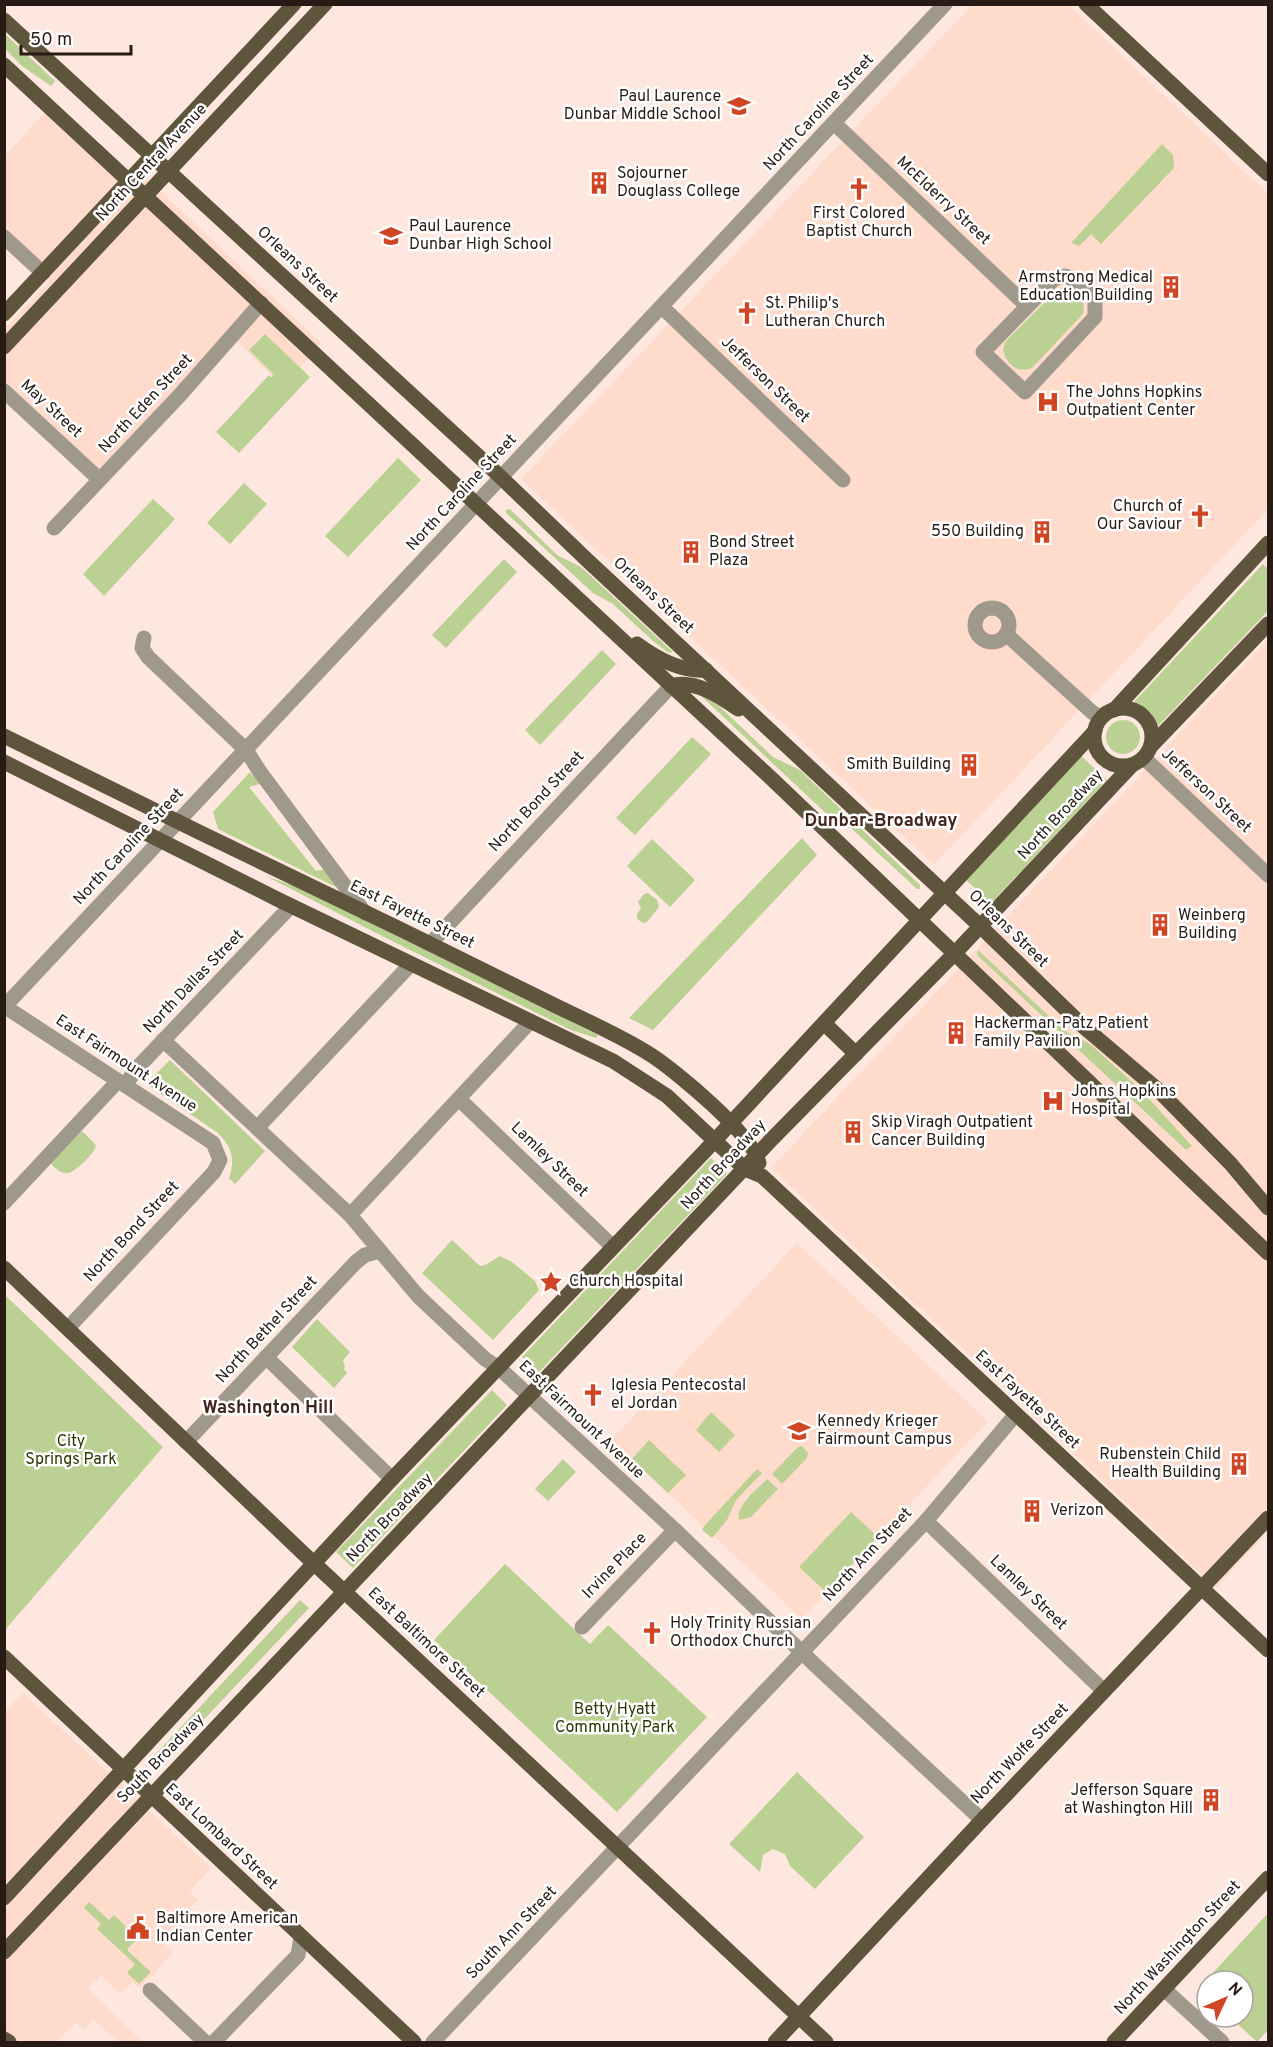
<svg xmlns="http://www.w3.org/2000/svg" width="1273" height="2047" font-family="Overpass,sans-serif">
<rect width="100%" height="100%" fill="#fee7de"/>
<!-- built -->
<g fill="#ffdbcc">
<path d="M972 5H1069L1268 194V509L934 865 521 479Z"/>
<path d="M51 106 139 186 147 178 322 344 283 386 234 339 100 480 5 393 4 330 49 282 5 241V156Z"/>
<path d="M1268 639V1532L1216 1588 771 1168Z"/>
<path d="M797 1243 988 1421 802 1619 611 1440Z"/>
<path d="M23 1693 211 1868 190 1891 198 1900 161 1940 173 1953 140 1988 133 1982 121 1994 101 1975 88 1989 143 2042H118L93 2019 84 2029 76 2023 56 2042H5L4 1713Z"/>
</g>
<!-- green -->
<g fill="#bbd093">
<path d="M4 34H5L55 81 51 86 22 66 5 49Z"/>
<path d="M1162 144 1173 155 1174 168 1101 244 1091 234 1079 246 1071 243Z"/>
<path d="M1070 287C1082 294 1085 300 1083 314L1032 368C1016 373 1009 366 1003 351L1005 342 1054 293 1062 288Z"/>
<path d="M265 334 310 377 239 453 216 432 268 376 272 377 273 374 249 350Z"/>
<path d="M398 458 421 480 348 557 325 536Z"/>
<path d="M244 483 267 504 230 544 207 523Z"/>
<path d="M153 499 175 519 104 596 83 574Z"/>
<path d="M510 509 557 555 581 567 673 652 669 653 653 641 613 604 593 593 506 513V510Z"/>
<path d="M504 559 517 572 446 648 432 635Z"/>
<path d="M1263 564 1268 569V611L1158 726 1150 712 1134 702Z"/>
<path d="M602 650 616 664 540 745 525 730Z"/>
<path d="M700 695 706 696 718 705 773 757 800 770 920 885V889H917L852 829 832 819Z"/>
<circle cx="1123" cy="737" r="17"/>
<path d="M692 737 711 754 635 835 616 818Z"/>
<path d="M1078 753 1107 780 991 903 966 880Z"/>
<path d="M250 772 260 784 249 787 316 871 326 869 344 891 218 829 213 812Z"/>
<path d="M802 838 817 855 653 1030 629 1018Z"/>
<path d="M652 839 695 880 670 907 627 866Z"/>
<path d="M266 876 305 890 598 1035 596 1038 571 1030 378 934Z"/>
<path d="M648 893 657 900 659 907 647 922 643 923 637 919V914L641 908 638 902 644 894Z"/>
<path d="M978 950 1065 1031 1090 1044 1140 1089 1192 1146 1186 1150 977 955Z"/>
<path d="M170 1060 265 1151 235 1184 229 1178C236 1159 231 1146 218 1133L146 1084Z"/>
<path d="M82 1131 95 1144 96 1147C92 1154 88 1158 83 1163 69 1176 64 1177 50 1163Z"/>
<path d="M711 1158 727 1174 539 1372 522 1357Z"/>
<path d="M452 1240 480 1266 485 1265 500 1256 512 1262 535 1281 539 1290 493 1340 422 1273Z"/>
<path d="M5 1295 163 1447 5 1630Z"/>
<path d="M317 1319 350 1352 343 1360 345 1367 344 1369 347 1373 334 1388 292 1347Z"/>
<path d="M492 1390 507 1405 353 1568 336 1552Z"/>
<path d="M711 1412 735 1435 719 1452 696 1430Z"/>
<path d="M649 1440 686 1475 668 1493 632 1459Z"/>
<path d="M802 1446 808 1453 807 1458 782 1484 772 1474 798 1447Z"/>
<path d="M563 1459 576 1472 548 1501 535 1489Z"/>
<path d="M757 1469 762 1473 736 1500 727 1520 712 1538 702 1530 705 1525Z"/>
<path d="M767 1479 778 1489 751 1517 739 1520C736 1505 757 1490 767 1479Z"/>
<path d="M851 1512 878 1537 826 1592 799 1567Z"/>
<path d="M505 1564 590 1644 608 1625 707 1717 617 1812 434 1640Z"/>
<path d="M300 1600 309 1608 160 1766 152 1758Z"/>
<path d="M797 1772 864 1837 815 1889 790 1866 785 1854 773 1849 763 1855 760 1872 729 1844Z"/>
<path d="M89 1902 109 1920 114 1915 138 1938 128 1948V1951L151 1972 139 1984 127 1973 135 1964 97 1929 101 1924 84 1908Z"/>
<path d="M1268 1913V2030L1257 2042 1230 2017H1243V1981H1207V1996L1199 1988Z"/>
</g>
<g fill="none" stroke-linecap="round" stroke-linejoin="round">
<!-- minor -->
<g stroke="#9f998b" stroke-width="15">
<path d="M834 123 1027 306"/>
<path d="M4 237 43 273"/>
<path d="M1065 276 1077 281 1095 299V317L1025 392 983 352 1054 279Z"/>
<path d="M662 307 843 480"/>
<path d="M4 391 99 479"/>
<path d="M54 528 180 395 261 303"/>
<circle cx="992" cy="625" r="17"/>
<path d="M1006 634 1093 713 1102 717"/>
<path d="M144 638 142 648 148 657 246 750 260 772 365 913"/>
<path d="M1144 758 1268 875"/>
<path d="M430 944 671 686"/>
<path d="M4 1006 213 1143 220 1160 214 1172 68 1328"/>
<path d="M4 1007 945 4"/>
<path d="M163 1040 350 1215 418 1296 485 1359 499 1368 675 1530 814 1664 982 1820"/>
<path d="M125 1085 139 1066 291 906"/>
<path d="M459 1099 613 1247"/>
<path d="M257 1128 411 964"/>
<path d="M4 1203 118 1081"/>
<path d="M350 1215 530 1022"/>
<path d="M266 1357 392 1479"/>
<path d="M186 1442 356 1262 365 1255 380 1251"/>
<path d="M926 1521 1104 1691"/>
<path d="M582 1627 675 1530"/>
<path d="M1164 1989 1222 2042"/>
<path d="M150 1990 205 2042"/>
<path d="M214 2042 298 1955 301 1937"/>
<path d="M433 2042 926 1521 1016 1414"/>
</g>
<!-- major -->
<g stroke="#5f543c" stroke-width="15">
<path d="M1086 4 1268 174"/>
<path d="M4 20 487 464 586 559 980 926 1084 1027 1157 1089 1230 1163 1268 1208"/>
<path d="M4 65 773 780 1268 1253"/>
<path d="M4 314 294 4"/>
<path d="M4 347 325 4"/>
<path d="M637 644C656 658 682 672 706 670"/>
<path d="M671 686C694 679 720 696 738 709"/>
<circle cx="1123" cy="737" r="29"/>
<path d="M1114 710 1268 543"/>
<path d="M4 736C137 802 270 867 404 931 453 955 502 979 550 1003 584 1020 620 1035 651 1055 676 1071 754 1136 759 1163"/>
<path d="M1152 745 1268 624"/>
<path d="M4 762 279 900 613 1061 667 1096 745 1169 762 1176 1268 1650"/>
<path d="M824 1023 856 1054"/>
<path d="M4 1268 304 1554 826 2042"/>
<path d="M4 1657 414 2042"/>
<path d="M4 1898 392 1479 704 1152 1095 731"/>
<path d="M4 1952 770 1141 955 953 1132 765"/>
<path d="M4 2039 9 2042"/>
<path d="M775 2042 982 1820 1268 1518"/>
<path d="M1114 2042 1268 1878"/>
</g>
</g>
<!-- icons -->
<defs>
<g id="school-bare" transform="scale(1.8)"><path d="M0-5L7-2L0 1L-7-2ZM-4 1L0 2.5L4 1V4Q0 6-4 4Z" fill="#d04625" stroke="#fff" stroke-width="2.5" paint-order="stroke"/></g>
<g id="building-bare" transform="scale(1.8)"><path d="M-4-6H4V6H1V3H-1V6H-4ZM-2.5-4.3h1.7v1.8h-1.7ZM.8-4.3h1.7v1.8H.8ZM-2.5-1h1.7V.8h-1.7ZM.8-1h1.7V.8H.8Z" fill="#d04625" stroke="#fff" stroke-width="2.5" paint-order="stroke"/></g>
<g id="church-bare" transform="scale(1.8)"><path d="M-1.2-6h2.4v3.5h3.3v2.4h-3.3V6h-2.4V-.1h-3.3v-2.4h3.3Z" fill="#d04625" stroke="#fff" stroke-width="2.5" paint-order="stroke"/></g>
<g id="hospital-bare" transform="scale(1.8)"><path d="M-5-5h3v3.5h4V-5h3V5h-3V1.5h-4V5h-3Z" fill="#d04625" stroke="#fff" stroke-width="2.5" paint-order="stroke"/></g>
<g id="sight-bare" transform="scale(1.8)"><path d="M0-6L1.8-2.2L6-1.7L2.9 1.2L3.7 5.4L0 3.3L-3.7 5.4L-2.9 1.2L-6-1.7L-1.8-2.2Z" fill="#d04625" stroke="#fff" stroke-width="2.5" paint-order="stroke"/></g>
<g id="civic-bare" transform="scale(1.8)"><path d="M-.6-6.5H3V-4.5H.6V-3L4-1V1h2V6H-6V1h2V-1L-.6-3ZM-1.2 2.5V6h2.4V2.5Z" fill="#d04625" stroke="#fff" stroke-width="2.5" paint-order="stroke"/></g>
</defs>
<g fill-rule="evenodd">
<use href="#school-bare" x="739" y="106"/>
<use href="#building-bare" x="599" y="183"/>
<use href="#church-bare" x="859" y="189"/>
<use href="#school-bare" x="391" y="236"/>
<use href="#building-bare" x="1171" y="287"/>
<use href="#church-bare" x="747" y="313"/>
<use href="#hospital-bare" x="1048" y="402"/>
<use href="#church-bare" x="1200" y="516"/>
<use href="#building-bare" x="1042" y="532"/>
<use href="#building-bare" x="691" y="552"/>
<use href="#building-bare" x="969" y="765"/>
<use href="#building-bare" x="1160" y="925"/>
<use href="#building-bare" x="956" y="1033"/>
<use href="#hospital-bare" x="1053" y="1101"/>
<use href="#building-bare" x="853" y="1132"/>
<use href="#sight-bare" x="551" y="1282"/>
<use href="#church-bare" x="593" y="1395"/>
<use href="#school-bare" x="799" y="1431"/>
<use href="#building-bare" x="1239" y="1464"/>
<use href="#building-bare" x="1032" y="1511"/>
<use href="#church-bare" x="652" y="1633"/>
<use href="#building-bare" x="1211" y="1800"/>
<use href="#civic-bare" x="138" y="1928"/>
</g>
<g text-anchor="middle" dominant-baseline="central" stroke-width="5" stroke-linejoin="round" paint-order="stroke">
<!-- poi labels -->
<g font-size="16" fill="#281b15" stroke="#fff" text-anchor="start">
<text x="721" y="97" text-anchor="end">Paul Laurence<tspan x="721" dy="18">Dunbar Middle School</tspan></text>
<text x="617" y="174">Sojourner<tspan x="617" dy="18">Douglass College</tspan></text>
<text x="859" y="214" text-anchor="middle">First Colored<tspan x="859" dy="18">Baptist Church</tspan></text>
<text x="409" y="227">Paul Laurence<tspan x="409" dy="18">Dunbar High School</tspan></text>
<text x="1153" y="278" text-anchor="end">Armstrong Medical<tspan x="1153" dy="18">Education Building</tspan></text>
<text x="765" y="304">St. Philip's<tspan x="765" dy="18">Lutheran Church</tspan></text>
<text x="1066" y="393">The Johns Hopkins<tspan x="1066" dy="18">Outpatient Center</tspan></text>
<text x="1182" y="507" text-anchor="end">Church of<tspan x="1182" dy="18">Our Saviour</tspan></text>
<text x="1024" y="532" text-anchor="end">550 Building</text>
<text x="709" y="543">Bond Street<tspan x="709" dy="18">Plaza</tspan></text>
<text x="951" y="765" text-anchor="end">Smith Building</text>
<text x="1178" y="916">Weinberg<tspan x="1178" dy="18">Building</tspan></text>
<text x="974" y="1024">Hackerman-Patz Patient<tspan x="974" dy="18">Family Pavilion</tspan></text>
<text x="1071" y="1092">Johns Hopkins<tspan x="1071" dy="18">Hospital</tspan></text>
<text x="871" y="1123">Skip Viragh Outpatient<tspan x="871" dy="18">Cancer Building</tspan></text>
<text x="569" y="1282">Church Hospital</text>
<text x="611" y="1386">Iglesia Pentecostal<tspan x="611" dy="18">el Jordan</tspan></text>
<text x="817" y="1422">Kennedy Krieger<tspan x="817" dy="18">Fairmount Campus</tspan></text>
<text x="1221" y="1455" text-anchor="end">Rubenstein Child<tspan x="1221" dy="18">Health Building</tspan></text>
<text x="1050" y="1511">Verizon</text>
<text x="670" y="1624">Holy Trinity Russian<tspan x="670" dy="18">Orthodox Church</tspan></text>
<text x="1193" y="1791" text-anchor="end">Jefferson Square<tspan x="1193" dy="18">at Washington Hill</tspan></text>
<text x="156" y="1919">Baltimore American<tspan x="156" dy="18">Indian Center</tspan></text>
</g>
<!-- street labels -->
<g font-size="16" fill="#281b15" stroke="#fff">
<text transform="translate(819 113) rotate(-47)">North Caroline Street</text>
<text transform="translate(152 163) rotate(-47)">North Central Avenue</text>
<text transform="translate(943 201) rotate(43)">McElderry Street</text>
<text transform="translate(297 265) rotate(43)">Orleans Street</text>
<text transform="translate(765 380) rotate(44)">Jefferson Street</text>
<text transform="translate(146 404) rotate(-47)">North Eden Street</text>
<text transform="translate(51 409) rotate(43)">May Street</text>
<text transform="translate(462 493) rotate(-47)">North Caroline Street</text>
<text transform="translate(653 596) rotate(43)">Orleans Street</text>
<text transform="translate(1206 791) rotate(43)">Jefferson Street</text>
<text transform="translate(537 802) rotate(-47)">North Bond Street</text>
<text transform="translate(1061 815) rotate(-47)">North Broadway</text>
<text transform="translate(129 847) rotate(-47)">North Caroline Street</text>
<text transform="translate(412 915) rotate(26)">East Fayette Street</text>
<text transform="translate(1008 929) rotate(44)">Orleans Street</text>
<text transform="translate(194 982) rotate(-46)">North Dallas Street</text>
<text transform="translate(126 1064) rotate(33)">East Fairmount Avenue</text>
<text transform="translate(549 1160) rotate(44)">Lamley Street</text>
<text transform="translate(724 1165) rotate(-47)">North Broadway</text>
<text transform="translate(132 1232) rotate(-47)">North Bond Street</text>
<text transform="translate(267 1330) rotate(-47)">North Bethel Street</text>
<text transform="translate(1027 1400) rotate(43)">East Fayette Street</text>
<text transform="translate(581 1420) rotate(43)">East Fairmount Avenue</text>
<text transform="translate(390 1518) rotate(-46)">North Broadway</text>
<text transform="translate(868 1555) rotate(-47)">North Ann Street</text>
<text transform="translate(615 1566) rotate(-46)">Irvine Place</text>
<text transform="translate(1028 1593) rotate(44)">Lamley Street</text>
<text transform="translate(426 1643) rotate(43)">East Baltimore Street</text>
<text transform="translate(1020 1754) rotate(-46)">North Wolfe Street</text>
<text transform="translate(161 1759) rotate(-46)">South Broadway</text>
<text transform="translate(221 1837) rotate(43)">East Lombard Street</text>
<text transform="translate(512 1933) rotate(-46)">South Ann Street</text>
<text transform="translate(1178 1948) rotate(-47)">North Washington Street</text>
</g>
<!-- park labels -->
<g font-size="16" fill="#293700" stroke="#fff">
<text x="71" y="1442">City<tspan x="71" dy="18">Springs Park</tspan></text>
<text x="615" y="1710">Betty Hyatt<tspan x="615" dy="18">Community Park</tspan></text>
</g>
<!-- neighbourhood labels -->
<g font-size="18" font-weight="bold" fill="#42261b" stroke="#fff">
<text x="881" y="821">Dunbar-Broadway</text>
<text x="268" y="1408">Washington Hill</text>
</g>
</g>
<!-- border -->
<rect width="1273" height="2047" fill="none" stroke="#281b15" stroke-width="12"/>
<!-- north arrow -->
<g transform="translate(1225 1999) rotate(46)"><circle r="28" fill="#ffffff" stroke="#a9a4a1" stroke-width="1.5"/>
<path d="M0-4.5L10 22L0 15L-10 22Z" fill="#d04625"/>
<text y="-9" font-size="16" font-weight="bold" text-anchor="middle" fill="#281b15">N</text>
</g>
<!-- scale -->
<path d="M21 45v9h110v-9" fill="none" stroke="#281b15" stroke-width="3"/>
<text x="30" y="45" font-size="18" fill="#281b15" stroke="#ffffff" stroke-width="4.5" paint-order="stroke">50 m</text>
</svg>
